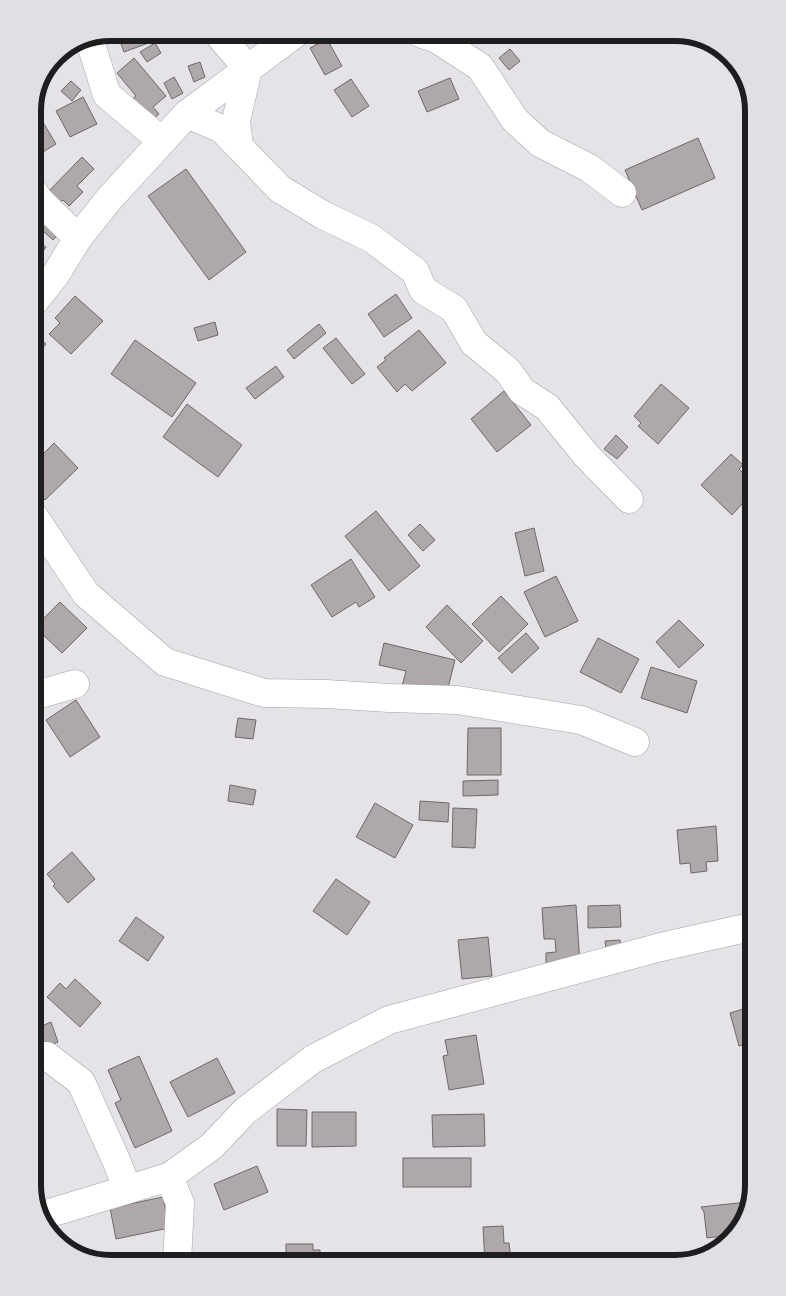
<svg xmlns="http://www.w3.org/2000/svg" width="786" height="1296" font-family="Inter,sans-serif">
<rect width="100%" height="100%" fill="#e5e2e8"/>
<!-- building -->
<g fill="#aea8aa" stroke="#6e686a">
<path d="M117 33H147L151 42 124 52Z"/>
<path d="M174 33H197L179 42Z"/>
<path d="M327 39 342 66 325 75 310 48Z"/>
<path d="M155 43 161 53 147 62 140 52Z"/>
<path d="M510 49 520 61 509 70 499 58Z"/>
<path d="M134 58 166 96 153 107 159 114 146 125 128 103 136 96 117 73Z"/>
<path d="M200 62 205 77 194 82 188 66Z"/>
<path d="M174 77 183 93 172 99 164 83Z"/>
<path d="M450 78 459 99 427 112 418 91Z"/>
<path d="M351 79 369 106 352 117 334 90Z"/>
<path d="M71 81 81 90 72 101 61 91Z"/>
<path d="M83 97 97 124 70 137 56 111Z"/>
<path d="M38 114 56 144 33 158V117Z"/>
<path d="M698 138 715 178 642 210 625 170Z"/>
<path d="M82 157 94 169 77 186 83 192 69 206 63 200 55 208 44 196Z"/>
<path d="M186 169 246 252 209 280 148 196Z"/>
<path d="M43 210 63 229 53 240 33 222Z"/>
<path d="M33 238 46 247 33 266Z"/>
<path d="M396 294 412 318 384 337 368 314Z"/>
<path d="M75 296 103 321 71 354 49 334 60 323 55 318Z"/>
<path d="M215 322 218 335 198 341 194 328Z"/>
<path d="M319 324 326 333 294 359 287 350Z"/>
<path d="M419 330 446 363 412 391 405 384 397 392 377 367 386 360 384 358Z"/>
<path d="M34 333 46 344 33 360V334Z"/>
<path d="M336 338 365 374 352 384 323 348Z"/>
<path d="M135 340 196 383 172 417 111 374Z"/>
<path d="M276 366 284 377 255 399 246 388Z"/>
<path d="M661 384 689 408 658 444 638 426 641 423 634 416Z"/>
<path d="M504 391 531 425 497 452 471 419Z"/>
<path d="M187 404 242 445 218 477 163 437Z"/>
<path d="M616 435 628 447 617 459 604 449Z"/>
<path d="M54 443 78 468 45 500 33 488V464Z"/>
<path d="M731 454 743 465 739 469 753 483V492L732 515 701 485Z"/>
<path d="M376 511 420 566 389 591 345 536Z"/>
<path d="M420 524 435 540 423 551 408 535Z"/>
<path d="M534 528 544 571 525 576 515 533Z"/>
<path d="M351 559 375 597 359 607 356 602 332 617 311 585Z"/>
<path d="M556 576 578 621 545 637 524 592Z"/>
<path d="M501 596 528 624 499 652 472 624Z"/>
<path d="M60 602 87 628 62 653 35 627Z"/>
<path d="M447 605 483 641 461 663 426 627Z"/>
<path d="M679 620 704 645 679 668 656 642Z"/>
<path d="M526 633 539 648 512 673 498 658Z"/>
<path d="M598 638 639 659 621 693 580 672Z"/>
<path d="M384 643 455 660 446 696 402 686 406 671 379 665Z"/>
<path d="M651 667 697 681 687 713 641 698Z"/>
<path d="M76 700 100 737 70 757 46 720Z"/>
<path d="M238 718 256 720 253 739 235 737Z"/>
<path d="M468 728H501V775H467Z"/>
<path d="M498 780V795L463 796V781Z"/>
<path d="M230 785 256 790 253 805 228 801Z"/>
<path d="M420 801 449 803 448 822 419 820Z"/>
<path d="M375 803 413 825 395 858 356 837Z"/>
<path d="M453 808 477 809 475 848 452 847Z"/>
<path d="M716 826 718 861 706 862 707 871 691 873 690 863 680 864 677 830Z"/>
<path d="M72 852 95 879 68 903 53 886 55 884 47 874Z"/>
<path d="M336 879 370 902 347 935 313 911Z"/>
<path d="M576 905 580 964 546 966V953L556 952 555 939H544L542 908Z"/>
<path d="M620 905 621 927 588 928V906Z"/>
<path d="M136 917 164 937 148 961 119 941Z"/>
<path d="M488 937 492 976 462 979 458 940Z"/>
<path d="M620 940 622 955 607 957 605 941Z"/>
<path d="M75 979 101 1003 80 1027 47 997 60 983 66 989Z"/>
<path d="M753 1006V1042L739 1046 730 1013Z"/>
<path d="M51 1022 58 1042 33 1052V1030Z"/>
<path d="M476 1035 484 1084 449 1090 443 1056 448 1055 445 1040Z"/>
<path d="M139 1056 172 1131 135 1148 115 1103 121 1100 108 1070Z"/>
<path d="M217 1058 235 1093 188 1117 170 1082Z"/>
<path d="M277 1109 307 1110 306 1146H277Z"/>
<path d="M312 1112H356V1146L312 1147Z"/>
<path d="M484 1114 485 1146 433 1147 432 1115Z"/>
<path d="M33 1146 40 1165 33 1168Z"/>
<rect x="403" y="1158" width="68" height="29"/>
<path d="M257 1166 268 1192 224 1210 214 1184Z"/>
<path d="M163 1197 169 1228 116 1239 110 1208Z"/>
<path d="M747 1202 740 1228 732 1235 707 1238 704 1212 701 1207Z"/>
<path d="M503 1226 504 1243H509L511 1260 505 1261V1263H485L483 1227Z"/>
<path d="M286 1244H313V1250H320V1263H281V1257H286Z"/>
</g>
<g fill="none" stroke-linecap="round" stroke-linejoin="round">
<!-- minor casing -->
<g stroke="#a5a2a7" stroke-width="29">
<g id="minor">
<path d="M219 33V35L248 69 236 121 239 146"/>
<path d="M419 33 437 39 480 67 515 120 540 143 589 168 622 193"/>
<path d="M90 41 107 95 162 141"/>
<path d="M187 114 222 129 280 189 323 215 371 238 415 271 423 290 454 309 474 343 508 371 522 391 547 407 586 455 629 499"/>
<path d="M33 191 39 200 78 238"/>
<path d="M33 303 56 274 78 238 110 198 187 114 296 33"/>
<path d="M33 515 86 594 165 662 264 693 326 694 389 698 457 700 581 720 635 742"/>
<path d="M33 696 75 684"/>
<path d="M47 1056 81 1082 116 1160 127 1188"/>
<path d="M169 1177 180 1203 177 1263"/>
<path d="M40 1216 169 1177 212 1146 245 1111 313 1059 389 1020 661 947 746 928 753 925"/>
</g>
</g>
<!-- minor -->
<use href="#minor" stroke="#fff" stroke-width="28"/>
</g>
<!-- crop -->
<path d="M0 0H786V1296H0ZM111 41H675A70 70 0 0 1 745 111V1185A70 70 0 0 1 675 1255H111A70 70 0 0 1 41 1185V111A70 70 0 0 1 111 41Z" fill="#e2dfe4" fill-rule="evenodd"/>
<path fill="none" stroke="#1e1d1f" stroke-width="6" d="M111 41H675A70 70 0 0 1 745 111V1185A70 70 0 0 1 675 1255H111A70 70 0 0 1 41 1185V111A70 70 0 0 1 111 41Z"/>
</svg>
